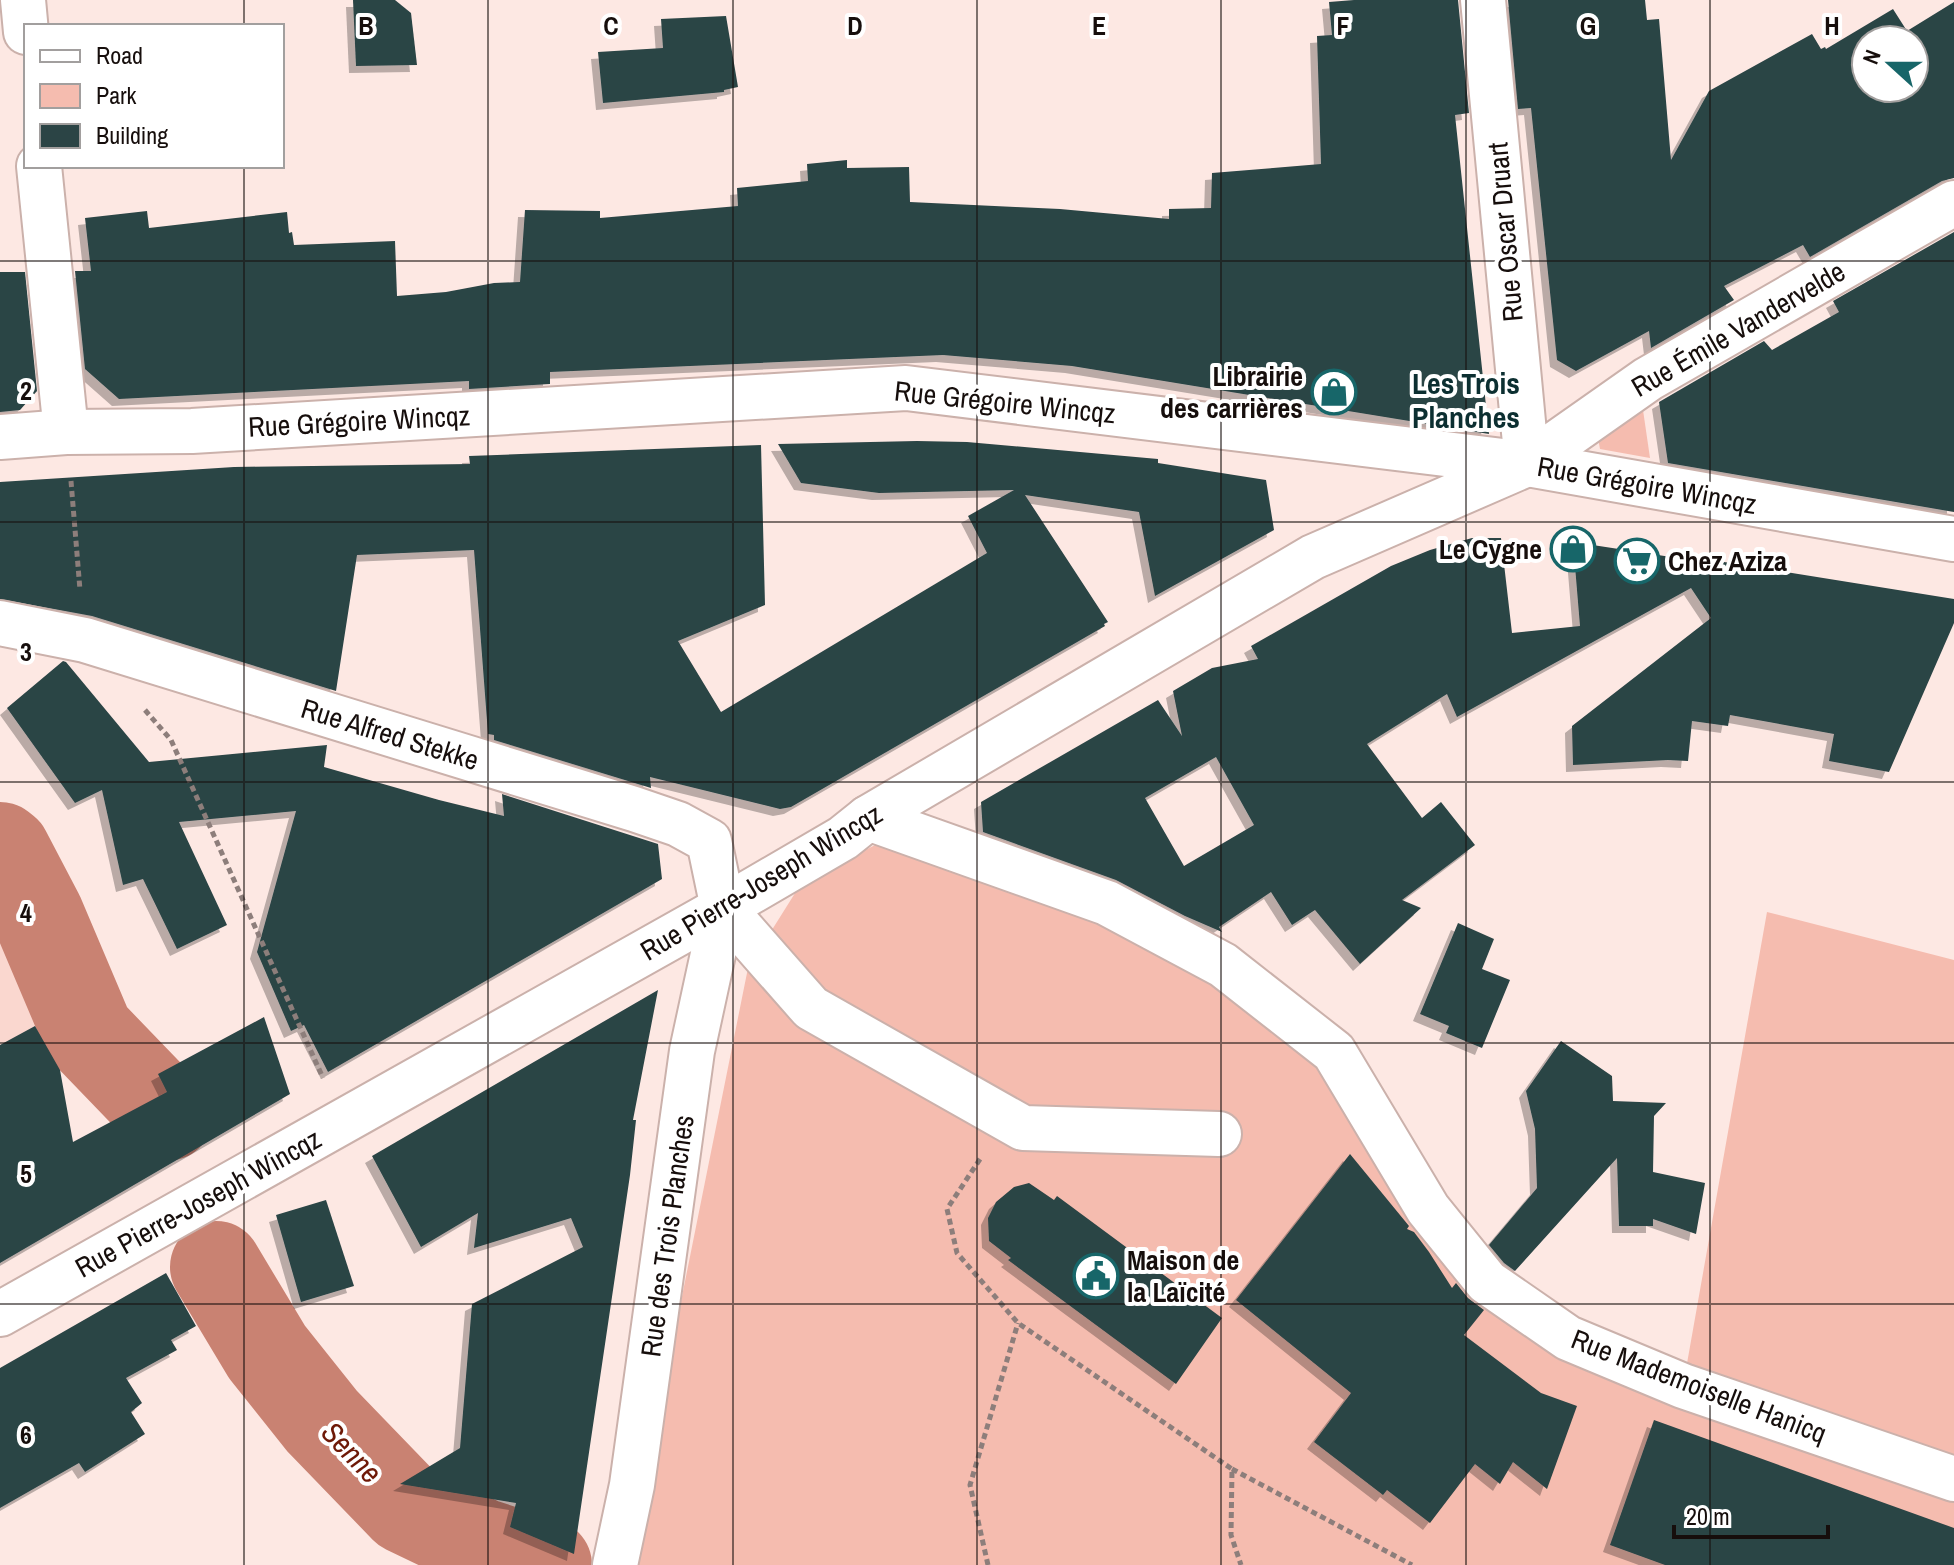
<svg xmlns="http://www.w3.org/2000/svg" width="1954" height="1565" font-family="'Archivo Narrow',sans-serif">
<defs>
<filter id="shadow"><feDropShadow dx="-7" dy="7" stdDeviation="0" flood-color="#0004"/></filter>
</defs>
<rect width="100%" height="100%" fill="#fde8e3"/>
<!-- built -->
<path fill="#fad7cf" d="M0 913 12 931 47 1067 0 1090Z"/>
<!-- green -->
<g fill="#f5bcaf">
<path d="M1643 410 1650 458 1600 449 1597 433Z"/>
<path d="M895 835 1142 926 1311 1054 1452 1269 1683 1386 1767 912 1954 960V1565H628L748 968 802 882Z"/>
</g>
<g fill="none" stroke-linecap="round" stroke-linejoin="round">
<!-- river -->
<g stroke="#c98272" stroke-width="92">
<path d="M0 848 5 852 38 915 88 1033 167 1115"/>
<path d="M216 1267 267 1352 322 1421 406 1508 481 1544 546 1565"/>
</g>
</g>
<!-- building -->
<g fill="#2b4445" fill-rule="evenodd" filter="url(#shadow)">
<path d="M353 0H395L411 13 417 65 356 66Z"/>
<path d="M1354 0H1458L1469 113 1455 115 1489 434 1072 366 943 355 550 372V384L469 389V381L119 399 85 369 75 271H91L85 218 147 211 149 228 287 212 289 233 292 232 294 245 395 241 397 296 446 292 494 283 520 282 525 210 600 211V218L738 206 737 188 808 181 807 164 847 160V168L909 167 910 202 1060 209 1169 219V209L1211 208 1212 173 1321 164 1317 36 1332 35 1329 2Z"/>
<path d="M1508 0H1645L1647 20 1659 19 1671 160 1709 91 1812 34 1821 49 1825 47 1826 49 1893 9 1907 31 1954 2V178L1942 181 1810 257 1803 245 1724 286 1734 300 1651 348 1649 331 1576 371 1557 360 1531 108 1518 109ZM1866 40H1914V88H1866Z"/>
<path d="M726 16 738 87 724 90V92L603 103 598 52 663 48 661 19Z"/>
<path d="M1954 232V512L1668 463 1659 402 1764 341 1772 350 1839 312 1833 301Z"/>
<path d="M0 272H25L37 391 20 410 0 412Z"/>
<path d="M917 441 967 442 1158 459V463L1266 480 1274 530 1155 596 1139 512 1025 495 1108 622 1104 624 1105 626 791 807 780 809 650 777 651 788 494 740V735L488 734 474 550 357 555 336 691 92 616 0 599V482L234 467 470 464 469 456 761 445 765 605 678 641 721 712 987 553 968 516 1014 490 879 493 801 483 778 444Z"/>
<path d="M1472 538H1501L1512 633 1580 626 1573 542 1671 557 1668 553 1954 599V623L1889 772 1829 761 1834 734 1730 715 1728 726 1692 721 1688 761 1668 760 1573 765 1572 726 1711 618 1691 588 1457 717 1447 694 1367 744 1422 818 1441 802 1475 845 1402 900 1421 908 1360 964 1315 910 1292 925 1271 892 1219 927 1222 932 1185 916 1116 880 983 832 981 802 1158 700 1182 736 1173 691 1212 668 1258 659 1251 646 1391 566 1430 550ZM1216 757 1254 825 1184 866 1145 798Z"/>
<path d="M63 661 66 662 149 762 327 745 324 767 439 800 504 816 502 794 658 844 662 879 328 1072 304 1025 291 1031 257 952 296 811 179 822 227 925 177 949 143 879 123 885 102 790 75 803 7 708Z"/>
<path d="M1458 923 1494 939 1482 969 1510 980 1482 1048 1446 1033 1449 1026 1420 1014Z"/>
<path d="M658 990 633 1120H636L630 1175 574 1554 510 1527 516 1503 400 1484 460 1448 472 1304 583 1247 571 1218 474 1248 478 1213 421 1247 372 1156Z"/>
<path d="M264 1017 290 1094 0 1263V1045L35 1026 60 1070 73 1142 167 1092 158 1074Z"/>
<path d="M1561 1041 1612 1076 1613 1101 1666 1103 1654 1116 1653 1172 1705 1183 1696 1234 1653 1219V1226H1619L1617 1158 1515 1271 1504 1263 1489 1245 1537 1188 1535 1129 1526 1091Z"/>
<path d="M1350 1154 1409 1226 1407 1229 1414 1232 1429 1252 1452 1288 1456 1283 1468 1298 1484 1310 1464 1335 1541 1393 1577 1406 1547 1489 1513 1462 1500 1484 1475 1464 1430 1523 1387 1490 1383 1495 1314 1442 1351 1393 1236 1300Z"/>
<path d="M1029 1183 1054 1200 1057 1196 1222 1318 1176 1384 1008 1260 1011 1258 989 1241 988 1218 996 1202 1014 1187Z"/>
<path d="M326 1200 354 1286 301 1302 276 1215Z"/>
<path d="M166 1273 196 1326 171 1340 177 1350 126 1378 142 1403 131 1412 145 1434 85 1472 79 1463 0 1508V1368Z"/>
<path d="M1654 1420 1954 1528V1565H1665L1610 1545Z"/>
</g>
<g fill="none" stroke-linecap="round" stroke-linejoin="round">
<!-- minor casing -->
<g stroke="#cbb1ab" stroke-width="48">
<g id="minor">
<path d="M23 0 26 32"/>
<path d="M1483 0 1527 464"/>
<path d="M39 166 66 432"/>
<path d="M0 437 66 432 192 431 906 388 1527 464 1954 539"/>
<path d="M0 623 85 640 634 809 678 824 709 841 723 908 692 1051 632 1485 615 1565"/>
<path d="M868 818 1107 903 1223 965 1334 1052 1428 1209 1487 1282 1568 1338 1683 1386 1954 1479"/>
<path d="M723 908 811 1008 1023 1128 1219 1134"/>
<path d="M0 1314 723 908 843 838 868 818 1313 557 1527 464 1648 379 1954 203"/>
</g>
</g>
<!-- path -->
<g stroke="#8d7e7b" stroke-width="5" stroke-dasharray="6 4" stroke-linecap="butt">
<path d="M71 481 80 590"/>
<path d="M145 710 171 740 323 1078"/>
<path d="M980 1159 947 1209 957 1253 1018 1323 1232 1469 1231 1535 1241 1565"/>
<path d="M1232 1469 1412 1565"/>
<path d="M988 1565 970 1485 1018 1323"/>
</g>
<!-- minor -->
<use href="#minor" stroke="#fff" stroke-width="44"/>
</g>
<!-- grid -->
<path fill="none" stroke="#160e0c" stroke-width="2" stroke-opacity="0.55" d="M244 0V26M488 0V1565M733 0V1565M977 0V1565M1221 0V1565M1466 0V1565M1710 0V1565M244 166V1565M0 261H1954M0 522H1954M0 782H1954M0 1043H1954M0 1304H1954"/>
<!-- icons -->
<defs>
<g id="shop-ring" transform="scale(2.3)"><circle r="9.5" fill="#fff" stroke="#176669" stroke-width="1.5"/><path d="M-5-2.5h2.3a2.7 3.5 0 0 1 5.4 0H5L5.5 6h-11ZM-1.5-2.5h3a1.5 2.3 0 0 0-3 0Z" fill="#176669"/></g>
<g id="supermarket-ring" transform="scale(2.3)"><circle r="9.5" fill="#fff" stroke="#176669" stroke-width="1.5"/><path d="M-6-5.5h2.5l.6 2H6L4.5 2H-2.5L-4.4-4H-6ZM-1.5 3.2a1.3 1.3 0 1 0 .1 0ZM3 3.2a1.3 1.3 0 1 0 .1 0Z" fill="#176669"/></g>
<g id="civic-ring" transform="scale(2.3)"><circle r="9.5" fill="#fff" stroke="#176669" stroke-width="1.5"/><path d="M-.6-6.5H3V-4.5H.6V-3L4-1V1h2V6H-6V1h2V-1L-.6-3ZM-1.2 2.5V6h2.4V2.5Z" fill="#176669"/></g>
</defs>
<g fill-rule="evenodd">
<use href="#shop-ring" x="1334" y="392"/>
<use href="#shop-ring" x="1573" y="549"/>
<use href="#supermarket-ring" x="1637" y="561"/>
<use href="#civic-ring" x="1096" y="1276"/>
</g>
<g text-anchor="middle" dominant-baseline="central" stroke-width="8" stroke-linejoin="round" paint-order="stroke">
<!-- street labels -->
<g font-size="28" fill="#160e0c" stroke="#fff">
<text transform="translate(1505 232) rotate(-95)">Rue Oscar Druart</text>
<text transform="translate(1738 329) rotate(-30)">Rue Émile Vandervelde</text>
<text transform="translate(1005 402) rotate(6)">Rue Grégoire Wincqz</text>
<text transform="translate(359 421) rotate(-3)">Rue Grégoire Wincqz</text>
<text transform="translate(1647 485) rotate(10)">Rue Grégoire Wincqz</text>
<text transform="translate(390 734) rotate(17)">Rue Alfred Stekke</text>
<text transform="translate(761 882) rotate(-31)">Rue Pierre-Joseph Wincqz</text>
<text transform="translate(198 1203) rotate(-29)">Rue Pierre-Joseph Wincqz</text>
<text transform="translate(667 1236) rotate(-82)">Rue des Trois Planches</text>
<text transform="translate(1699 1386) rotate(21)">Rue Mademoiselle Hanicq</text>
</g>
<!-- poi labels -->
<g font-size="28" font-weight="bold" fill="#160e0c" stroke="#fff" text-anchor="end">
<text x="1303" y="376">Librairie<tspan x="1303" dy="32">des carrières</tspan></text>
<text x="1542" y="549">Le Cygne</text>
<text x="1668" y="561" text-anchor="start">Chez Aziza</text>
<text x="1127" y="1260" text-anchor="start">Maison de<tspan x="1127" dy="32">la Laïcité</tspan></text>
</g>
<!-- neighbourhood labels -->
<g font-size="30" font-weight="bold" fill="#0c2f31" stroke="#fff">
<text x="1466" y="383">Les Trois<tspan x="1466" dy="34">Planches</tspan></text>
</g>
<!-- water labels -->
<g font-size="30" font-style="italic" fill="#6e1907" stroke="#fff">
<text transform="translate(352 1452) rotate(46)">Senne</text>
</g>
</g>
<g font-size="26" text-anchor="middle" font-weight="bold" fill="#160e0c" stroke="#fff" stroke-width="8" stroke-linejoin="round" paint-order="stroke">
<text x="366" y="35">B</text>
<text x="611" y="35">C</text>
<text x="855" y="35">D</text>
<text x="1099" y="35">E</text>
<text x="1343" y="35">F</text>
<text x="1588" y="35">G</text>
<text x="1832" y="35">H</text>
<text x="26" y="400">2</text>
<text x="26" y="661">3</text>
<text x="26" y="922">4</text>
<text x="26" y="1183">5</text>
<text x="26" y="1444">6</text>
</g>
<!-- legend -->
<rect x="24" y="24" width="260" height="144" fill="#ffffff" stroke="#a29f9e" stroke-width="2"/>
<rect x="40" y="50" width="40" height="12" fill="#ffffff" stroke="#a29f9e" stroke-width="2"/>
<text x="96" y="64" font-size="24" fill="#160e0c">Road</text>
<rect x="40" y="84" width="40" height="24" fill="#f5bcaf" stroke="#a29f9e" stroke-width="2"/>
<text x="96" y="104" font-size="24" fill="#160e0c">Park</text>
<rect x="40" y="124" width="40" height="24" fill="#2b4445" stroke="#a29f9e" stroke-width="2"/>
<text x="96" y="144" font-size="24" fill="#160e0c">Building</text>
<!-- north arrow -->
<g transform="translate(1890 64) rotate(291)"><circle r="38" fill="#ffffff" stroke="#a29f9e" stroke-width="2"/>
<path d="M0-6L14 30L0 20L-14 30Z" fill="#176669"/>
<text y="-12" font-size="22" font-weight="bold" text-anchor="middle" fill="#160e0c">N</text>
</g>
<!-- scale -->
<path d="M1674 1525v12h154v-12" fill="none" stroke="#160e0c" stroke-width="4"/>
<text x="1686" y="1525" font-size="24" fill="#160e0c" stroke="#ffffff" stroke-width="6" paint-order="stroke">20 m</text>
</svg>
